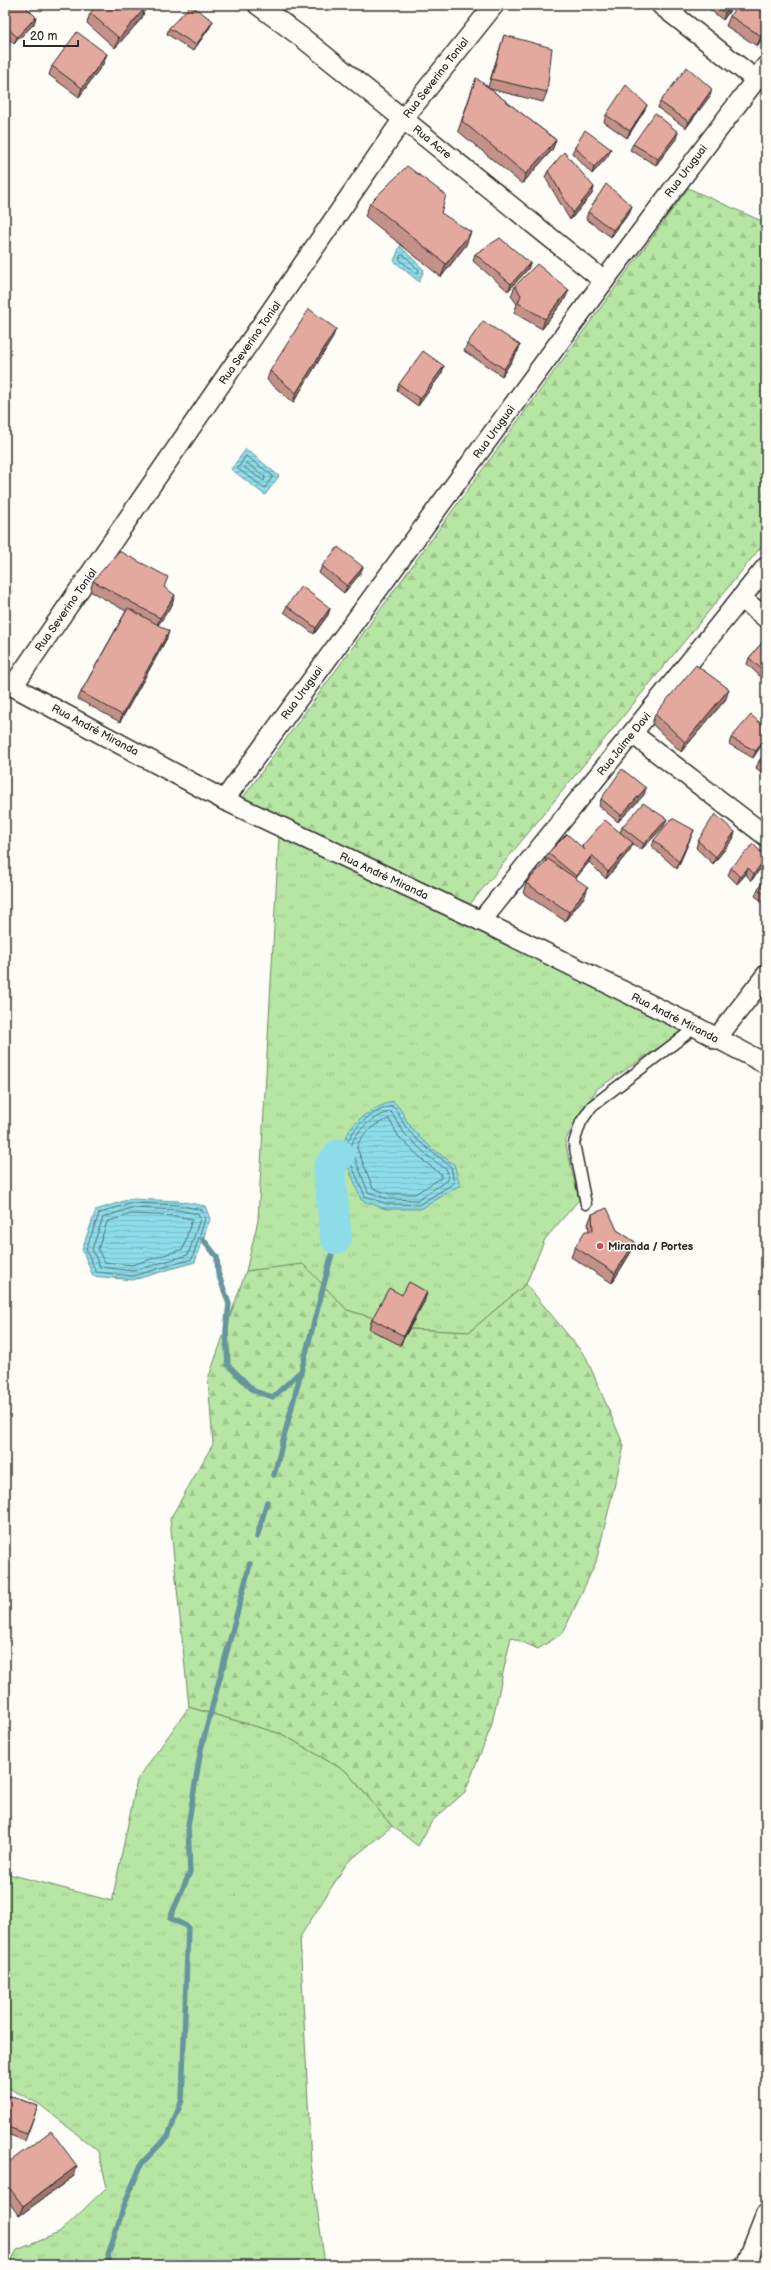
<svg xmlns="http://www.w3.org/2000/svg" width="771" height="2270" font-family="'Balsamiq Sans',sans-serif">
<defs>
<pattern id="grass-tufts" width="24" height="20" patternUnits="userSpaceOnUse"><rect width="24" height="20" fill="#b7e5a3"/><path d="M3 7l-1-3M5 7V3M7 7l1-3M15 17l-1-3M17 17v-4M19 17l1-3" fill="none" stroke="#9ec58c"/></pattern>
<pattern id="forest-firs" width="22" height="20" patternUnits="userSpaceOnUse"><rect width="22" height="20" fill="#b7e5a3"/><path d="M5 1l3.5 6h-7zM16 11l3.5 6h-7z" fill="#9ec58c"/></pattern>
<pattern id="water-rules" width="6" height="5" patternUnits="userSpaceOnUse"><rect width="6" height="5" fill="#8ddde9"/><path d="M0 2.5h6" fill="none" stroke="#7abec8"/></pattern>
</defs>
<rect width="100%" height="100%" fill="#fdfcf7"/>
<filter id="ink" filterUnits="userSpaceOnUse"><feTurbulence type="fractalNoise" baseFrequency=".025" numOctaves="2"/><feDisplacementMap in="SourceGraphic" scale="8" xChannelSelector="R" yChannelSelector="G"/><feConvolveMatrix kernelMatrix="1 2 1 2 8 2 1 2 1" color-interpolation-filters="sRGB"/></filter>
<g filter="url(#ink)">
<!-- grass -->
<g fill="url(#grass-tufts)" stroke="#718867">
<path d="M279 836 458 919 686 1029 597 1089 565 1141 579 1200 545 1239 526 1284 469 1332 409 1329 347 1310 303 1265 246 1271 258 1220Z"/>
<path d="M189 1707 282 1734 347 1772 392 1826 347 1863 300 1937 311 2163 325 2265H8L17 2250 59 2233 107 2187 98 2151 39 2104 5 2086V1873L112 1901 137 1780Z"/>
</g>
<!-- forest -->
<g fill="url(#forest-firs)" stroke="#718867">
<path d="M688 188 766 223V541L458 919 231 814Z"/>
<path d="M303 1264 347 1310 409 1329 469 1332 526 1284 586 1357 624 1446 596 1562 563 1633 538 1649 511 1637 491 1727 465 1792 432 1821 418 1846 392 1826 347 1772 282 1734 189 1707 170 1519 213 1444 208 1379 246 1271Z"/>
</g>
<!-- water -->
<g fill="url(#water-rules)" stroke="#66969d">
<path d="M400 246 424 270 419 282 394 261Z"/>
<path d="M246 449 279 476 265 495 231 469Z"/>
<path d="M393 1101C402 1109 404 1118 411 1127 422 1142 439 1154 454 1164L460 1185 421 1209H386L361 1200 344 1154 339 1155C349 1123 362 1113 393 1101Z"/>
<path d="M130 1199 179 1201 205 1206 210 1219 195 1262 133 1280 93 1276 82 1249 96 1210Z"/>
</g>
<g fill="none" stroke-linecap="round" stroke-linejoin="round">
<!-- shore -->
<g stroke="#527277" stroke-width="1">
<path d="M401 255H404L419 270 418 273 416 274 400 260Z"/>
<path d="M246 456 273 476 265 488 238 469Z"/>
<path d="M247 463 265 477 264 481 245 468Z"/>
<path d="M392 1106C400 1112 401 1122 408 1130 420 1145 437 1154 451 1167L454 1183 419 1205 387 1204 365 1196 345 1150C350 1128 371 1111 392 1106Z"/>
<path d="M391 1112 404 1133 429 1157 447 1170 448 1180 417 1200 388 1199 368 1192 351 1148C354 1131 374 1115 391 1112Z"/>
<path d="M389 1119 399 1137 425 1162 441 1174V1178L415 1194H389L373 1188 357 1148C359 1135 377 1122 389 1119Z"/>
<path d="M130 1203 178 1205 202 1210 205 1219 192 1259 133 1276 96 1272 86 1249 99 1214Z"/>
<path d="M131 1208 178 1210 198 1214 200 1219 188 1255 133 1271 100 1267 92 1249 103 1218Z"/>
<path d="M132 1214 177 1216 192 1219 183 1249 132 1265 104 1262 98 1249 107 1222Z"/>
</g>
<!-- stream -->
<g stroke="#66969d" stroke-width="5.5">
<path d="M203 1239 217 1257 218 1273 229 1304 226 1330 228 1365 254 1391 273 1397 301 1371"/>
<path d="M274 1475 336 1238"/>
<path d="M257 1537 267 1502"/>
<path d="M110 2265 108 2255 126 2200 142 2163 168 2136 182 2100 188 1927 170 1918 190 1872 188 1826 201 1749 250 1564"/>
</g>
<!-- river -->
<path stroke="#8ddde9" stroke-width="32" d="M336 1238 329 1168 339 1155"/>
<!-- service casing -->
<g stroke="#2b2b2b" stroke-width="13">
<path id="service" d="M586 1204 574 1143 581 1122 592 1106 696 1027"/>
</g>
<!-- minor casing -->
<g stroke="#2b2b2b" stroke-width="22">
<g id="minor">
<path d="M258 5 304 39 604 281"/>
<path d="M661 5 755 79"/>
<path d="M741 598 766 618"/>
<path d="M5 682 224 800 481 921 696 1027 766 1064"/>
<path d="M13 686 403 119 494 5"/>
<path d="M633 734 766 836"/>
<path d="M224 800 604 281 766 66"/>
<path d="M481 921 766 567"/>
<path d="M716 1039 766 975"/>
<path d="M746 2265 766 2214"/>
</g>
</g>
<!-- service -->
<use href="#service" stroke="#fdfcf7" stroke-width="10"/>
<!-- minor -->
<use href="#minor" stroke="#fdfcf7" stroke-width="19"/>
</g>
<!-- wall -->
<g fill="#c39188" stroke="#2b2b2b">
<path d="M704 5H734L723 20Z"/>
<path d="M766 5V33L757 46 726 26 730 16Z"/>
<path d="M5 6 34 24 14 44 5 35Z"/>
<path d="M145 8 142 18 115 48 87 23 90 13Z"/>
<path d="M213 21 210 27 193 51 167 34 169 28Z"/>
<path d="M504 35 547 92 543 102 490 89 556 140 552 150 522 184 458 131 476 78 488 87Z"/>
<path d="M107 54 103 64 79 97 49 75 52 66Z"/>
<path d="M710 96 686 128 658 108 660 102Z"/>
<path d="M647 105 644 111 627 138 604 122 606 115Z"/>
<path d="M676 139 656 165 630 150 633 144Z"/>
<path d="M575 147 608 156 592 174 572 153Z"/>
<path d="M548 171 594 187 592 194 570 220 545 177Z"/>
<path d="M370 203 441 213 466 245 441 277 365 216Z"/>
<path d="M632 206 629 213 611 237 586 219 588 212Z"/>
<path d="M475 254 530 263 528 269 508 291 473 261Z"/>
<path d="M515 286 565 299 542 329 514 313 517 304 511 296Z"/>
<path d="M332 339 293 403 267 380 270 371Z"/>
<path d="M467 344 520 345 518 351 502 376 464 351Z"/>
<path d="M442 373 418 406 397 391 399 384Z"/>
<path d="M322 566 360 574 344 593 319 573Z"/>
<path d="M93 581 164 588 172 605 158 625 167 638 120 722 78 699 81 692 126 611 90 591Z"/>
<path d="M287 606 330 608 328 615 314 634 284 612Z"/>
<path d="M766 638V677L764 680 747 664 749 658Z"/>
<path d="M726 699 681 752 652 724 655 714Z"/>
<path d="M766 728 753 758 729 744 731 738Z"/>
<path d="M766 752V776L756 768 759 761Z"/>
<path d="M644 795 618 822 599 806 601 799Z"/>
<path d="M664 826 641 850 632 843 630 850 606 879 589 862 576 878 585 896 565 921 523 893 526 883 546 861 545 860 548 853 582 847V846L620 833 622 827Z"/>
<path d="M694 830 677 869 652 847 654 840Z"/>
<path d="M735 832 733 839 713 864 696 848 698 841Z"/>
<path d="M766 857 764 864 751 881 746 874 737 884 728 875 731 868Z"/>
<path d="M766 877V904L755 896 758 889Z"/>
<path d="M592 1214 635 1242 631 1252 612 1283 571 1257 575 1247 589 1231 588 1224Z"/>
<path d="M427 1292 424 1302 400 1345 369 1329 372 1319 402 1295Z"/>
<path d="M5 2094 38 2106 25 2141 5 2133Z"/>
<path d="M5 2165 74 2176 19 2216 5 2197Z"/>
</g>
<!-- shaded-wall -->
<g fill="#9f766f" stroke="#2b2b2b">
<path d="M731 5H734L723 20 725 13Z"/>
<path d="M145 8 142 18 115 48 119 38Z"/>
<path d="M36 17 34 24 14 44 17 37Z"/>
<path d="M213 21 210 27 193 51 196 45Z"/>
<path d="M766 29V33L757 46 761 36Z"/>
<path d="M107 54 103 64 79 97 82 88Z"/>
<path d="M712 89 710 96 686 128 689 122Z"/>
<path d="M647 105 644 111 627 138 630 131Z"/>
<path d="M678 132 676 139 656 165 658 159Z"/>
<path d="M556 140 552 150 522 184 526 174Z"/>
<path d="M611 149 608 156 592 174 594 167Z"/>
<path d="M594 187 592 194 570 220 573 213Z"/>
<path d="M632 206 629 213 611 237 613 230Z"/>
<path d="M471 232 466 245 441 277 446 264Z"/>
<path d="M530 263 528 269 508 291 511 284Z"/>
<path d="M569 290 565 299 542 329 545 319Z"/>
<path d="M336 329 332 339 293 403 296 393Z"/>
<path d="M520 345 518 351 502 376 504 369Z"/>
<path d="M444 366 442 373 418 406 420 399Z"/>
<path d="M363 567 360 574 344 593 347 586Z"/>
<path d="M175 595 172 605 156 628 160 618Z"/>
<path d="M330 608 328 615 314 634 316 628Z"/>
<path d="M169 631 167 638 120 722 122 715Z"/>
<path d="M729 689 726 699 681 752 685 742Z"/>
<path d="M766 736V739L753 758 756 751Z"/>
<path d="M646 788 644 795 618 822 621 815Z"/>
<path d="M667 819 664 826 641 850 644 844Z"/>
<path d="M694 830 691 837 677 869 679 862Z"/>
<path d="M735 832 733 839 713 864 716 857Z"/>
<path d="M633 843 630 850 606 879 608 872Z"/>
<path d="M592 855 589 862 573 882 576 876Z"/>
<path d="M766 857 764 864 751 881 754 874Z"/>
<path d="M748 868 746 874 737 884 740 877Z"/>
<path d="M588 887 585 896 565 921 569 912Z"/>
<path d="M635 1242 631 1252 612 1283 615 1273Z"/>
<path d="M427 1292 424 1302 400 1345 404 1336Z"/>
<path d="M77 2166 74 2176 19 2216 23 2206Z"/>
</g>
<!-- building -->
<g fill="#e3a99e" stroke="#2b2b2b">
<path d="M6 5H24L36 17 17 37 5 26V6Z"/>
<path d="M98 5H141L145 8 119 38 90 13Z"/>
<path d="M191 5 213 21 196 45 169 28Z"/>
<path d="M715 5H731L725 13Z"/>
<path d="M737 5H766V29L761 36 730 16Z"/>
<path d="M77 32 107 54 82 88 52 66Z"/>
<path d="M504 35 552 48 547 92 491 79Z"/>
<path d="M687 67 712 89 689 122 660 102Z"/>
<path d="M476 78 556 140 526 174 462 121Z"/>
<path d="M626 85 647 105 630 131 606 115Z"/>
<path d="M655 113 678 132 658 159 633 144Z"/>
<path d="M585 130 611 149 594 167 575 147Z"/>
<path d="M564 152 594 187 573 213 548 171Z"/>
<path d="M407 166 446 195 441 213 471 232 446 264 370 203Z"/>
<path d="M606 184 632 206 613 230 588 212Z"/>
<path d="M500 238 530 263 511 284 475 254Z"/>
<path d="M537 264 569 290 545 319 518 303 521 295 515 286Z"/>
<path d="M309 309 336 329 296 393 270 371Z"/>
<path d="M483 321 520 345 504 369 467 344Z"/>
<path d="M423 351 444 366 420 399 399 384Z"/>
<path d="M338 547 363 567 347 586 322 566Z"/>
<path d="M119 551 168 577 164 587 175 595 160 618 93 581Z"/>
<path d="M301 586 330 608 316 628 287 606Z"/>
<path d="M128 608 169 631 122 715 81 692Z"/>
<path d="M766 638V673L749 658Z"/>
<path d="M696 665 729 689 685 742 655 714Z"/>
<path d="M751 715 766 728V736L756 751 731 738Z"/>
<path d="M766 752V767L759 761Z"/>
<path d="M622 769 646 788 621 815 601 799Z"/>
<path d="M643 803 667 819 644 844 622 827Z"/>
<path d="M715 814 735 832 716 857 698 841Z"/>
<path d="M672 818 694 830 679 862 654 840Z"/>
<path d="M605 820 633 843 608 872 592 855 576 876 548 853 567 834 585 850 582 846Z"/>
<path d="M753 844 766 857 754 874 748 868 740 877 731 868Z"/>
<path d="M548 859 588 887 569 912 526 883Z"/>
<path d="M766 877V896L758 889Z"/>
<path d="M607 1208 617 1230 635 1242 615 1273 575 1247 585 1231H593L592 1214Z"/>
<path d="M409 1282 427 1292 404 1336 372 1319 389 1288 402 1295Z"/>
<path d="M5 2094 38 2106 27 2134 5 2126Z"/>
<path d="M51 2131 77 2166 23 2206 5 2182V2165Z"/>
</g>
</g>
<!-- markers -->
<circle fill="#d1495b" stroke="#fdfcf7" stroke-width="1.5" cx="600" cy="1246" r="4"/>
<g text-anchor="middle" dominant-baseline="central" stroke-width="3" stroke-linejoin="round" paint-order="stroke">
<!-- street labels -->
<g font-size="11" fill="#2b2b2b" stroke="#fdfcf7">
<text transform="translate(436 78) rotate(-52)">Rua Severino Tonial</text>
<text transform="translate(432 142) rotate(39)">Rua Acre</text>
<text transform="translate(686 171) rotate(-53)">Rua Uruguai</text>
<text transform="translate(250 343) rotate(-55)">Rua Severino Tonial</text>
<text transform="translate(494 432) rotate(-54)">Rua Uruguai</text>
<text transform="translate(66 610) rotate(-55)">Rua Severino Tonial</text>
<text transform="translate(302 693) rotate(-54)">Rua Uruguai</text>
<text transform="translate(95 730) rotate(28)">Rua André Miranda</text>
<text transform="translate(624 744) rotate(-51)">Rua Jaime Davi</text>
<text transform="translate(384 876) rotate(25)">Rua André Miranda</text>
<text transform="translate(675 1018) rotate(27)">Rua André Miranda</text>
</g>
<!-- poi labels -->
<g font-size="11" font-weight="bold" fill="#2b2b2b" stroke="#fdfcf7" text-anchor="start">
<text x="608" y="1246">Miranda / Portes</text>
</g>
</g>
<!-- margin -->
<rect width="771" height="2270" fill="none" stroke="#fdfcf7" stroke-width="20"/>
<rect x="10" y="10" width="751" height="2250" fill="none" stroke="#2b2b2b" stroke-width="1.5" filter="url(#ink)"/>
<!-- scale -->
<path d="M24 40v6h54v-6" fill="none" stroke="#2b2b2b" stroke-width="2"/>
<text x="30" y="40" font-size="12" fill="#2b2b2b" stroke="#fdfcf7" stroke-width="3" paint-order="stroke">20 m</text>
</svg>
